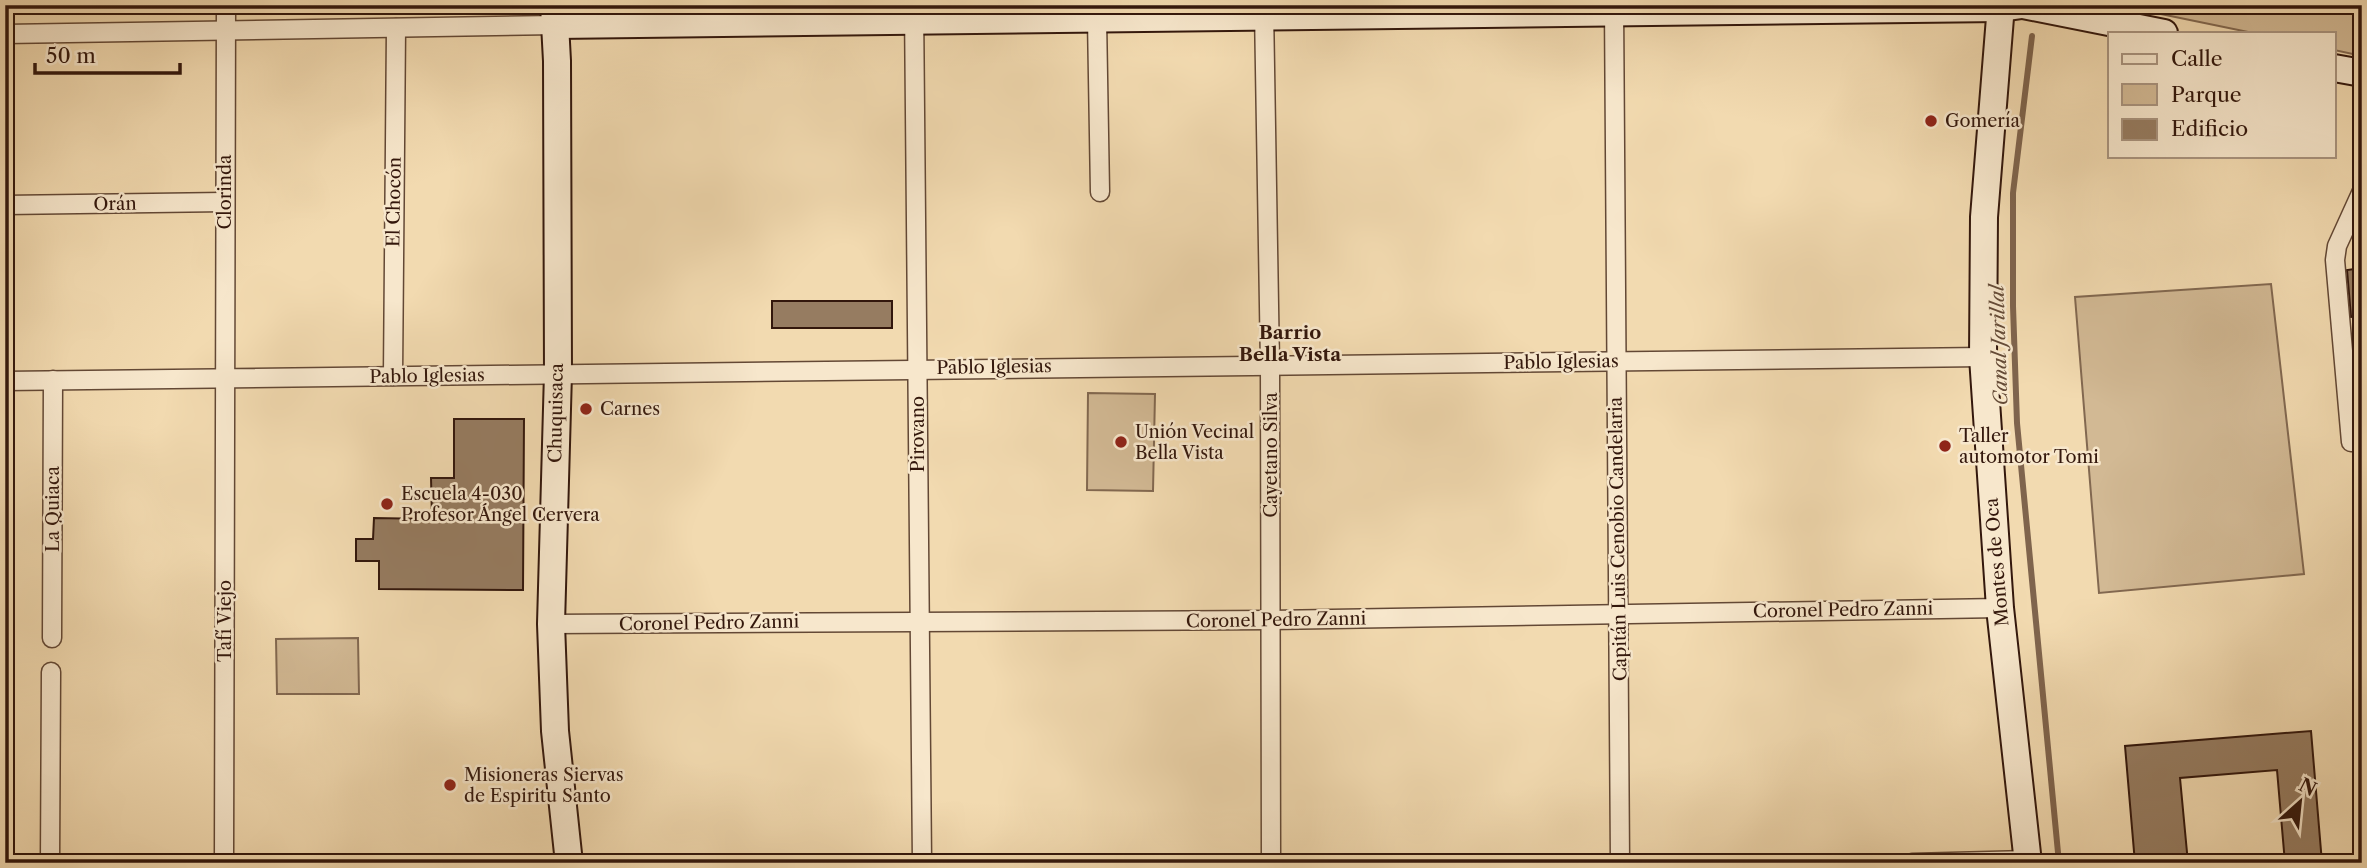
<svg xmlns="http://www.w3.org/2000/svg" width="2367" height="868" font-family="'Libre Caslon Text',serif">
<rect width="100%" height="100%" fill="#f2dab0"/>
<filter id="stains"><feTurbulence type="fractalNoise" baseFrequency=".00286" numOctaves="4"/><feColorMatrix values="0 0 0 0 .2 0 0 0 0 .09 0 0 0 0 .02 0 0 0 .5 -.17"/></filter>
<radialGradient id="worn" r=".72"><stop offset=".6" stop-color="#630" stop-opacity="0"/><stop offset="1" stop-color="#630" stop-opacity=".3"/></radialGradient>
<!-- green -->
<g fill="#d2b994" stroke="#826850" stroke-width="2">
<path d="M2117 5H2362V56L2334 50V33H2253Z"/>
<path d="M2271 284 2304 574 2099 593 2075 297Z"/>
<path d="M1088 393 1155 394 1153 491 1087 490Z"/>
<path d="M358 638 359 694H277L276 639Z"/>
</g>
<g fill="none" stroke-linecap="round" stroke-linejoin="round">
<!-- stream -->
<path stroke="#7f644d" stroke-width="6" d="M2032 36 2013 193V306L2017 423 2059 863"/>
</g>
<!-- building -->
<g fill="#967c61" stroke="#33170c" stroke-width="2">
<path d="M2362 268V316L2351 317 2347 270Z"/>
<rect x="772" y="301" width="120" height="27"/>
<path d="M454 419H524L523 590 379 589V561H356V539H373L374 518 432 519 431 478H454Z"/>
<path d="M2311 731 2322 863H2285L2277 770 2180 778 2188 863H2135L2125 746Z"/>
</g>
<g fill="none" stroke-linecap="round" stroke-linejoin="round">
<!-- street casing -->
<g stroke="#634835" stroke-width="21">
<g id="street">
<path d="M914 5 922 863"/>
<path d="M1614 5 1620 863"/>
<path d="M1264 9 1270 365 1271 863"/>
<path d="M1097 19 1100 192"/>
<path d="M5 34 556 25"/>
<path d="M2362 191 2337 246 2335 260 2351 442 2362 441"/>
<path d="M5 205 225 202"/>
<path d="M393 376 396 28"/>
<path d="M5 381 1983 357"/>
<path d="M551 624 1271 620 2000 608"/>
<path d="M52 638 53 380"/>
<path d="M50 863 51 672"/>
<path d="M224 863 226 5"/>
<path d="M1912 863 2028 860"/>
</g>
</g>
<!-- secondary casing -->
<g stroke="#33170c" stroke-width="30">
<g id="secondary">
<path d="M554 5 557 61 558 373 551 624 555 731 569 863"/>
<path d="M2001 5 1984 217 1983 357 2000 608 2028 863"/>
<path d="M2023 5 2164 33"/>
<path d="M556 25 2001 8 2022 5"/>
<path d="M2334 68 2362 73"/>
</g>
</g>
<!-- street -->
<use href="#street" stroke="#f7e7cc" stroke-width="18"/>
<!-- secondary -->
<use href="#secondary" stroke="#f7e7cc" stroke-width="26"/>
</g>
<!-- markers -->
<g fill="#8f2418" stroke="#f7e7cc" stroke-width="2.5">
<circle cx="1931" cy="121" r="7"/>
<circle cx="586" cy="409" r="7"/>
<circle cx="1121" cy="442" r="7"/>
<circle cx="1945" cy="446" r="7"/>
<circle cx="387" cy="504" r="7"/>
<circle cx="450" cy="785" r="7"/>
</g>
<g text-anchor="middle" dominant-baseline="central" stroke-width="5" stroke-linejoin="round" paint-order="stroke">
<!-- poi labels -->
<g font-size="18" fill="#33170c" stroke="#f7e7cc" text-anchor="start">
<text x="1945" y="121">Gomería</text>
<text x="600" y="409">Carnes</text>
<text x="1135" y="432">Unión Vecinal<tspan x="1135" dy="21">Bella Vista</tspan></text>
<text x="1959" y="436">Taller<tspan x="1959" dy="21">automotor Tomi</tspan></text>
<text x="401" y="494">Escuela 4-030<tspan x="401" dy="21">Profesor Ángel Cervera</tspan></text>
<text x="464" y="775">Misioneras Siervas<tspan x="464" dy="21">de Espiritu Santo</tspan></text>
</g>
<!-- street labels -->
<g font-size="18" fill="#33170c" stroke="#f7e7cc">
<text transform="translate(225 192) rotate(-90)">Clorinda</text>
<text transform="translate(394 202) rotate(-89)">El Chocón</text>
<text transform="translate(115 204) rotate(-1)">Orán</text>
<text transform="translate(1561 362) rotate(-1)">Pablo Iglesias</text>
<text transform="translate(994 367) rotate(-1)">Pablo Iglesias</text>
<text transform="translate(427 376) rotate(-1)">Pablo Iglesias</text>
<text transform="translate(556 413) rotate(-89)">Chuquisaca</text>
<text transform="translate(918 434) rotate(-90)">Pirovano</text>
<text transform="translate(1271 455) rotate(-90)">Cayetano Silva</text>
<text transform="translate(53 509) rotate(-90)">La Quiaca</text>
<text transform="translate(1618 539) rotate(-91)">Capitán Luis Cenobio Candelaria</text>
<text transform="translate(1997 562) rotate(-95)">Montes de Oca</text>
<text transform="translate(1843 610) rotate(-1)">Coronel Pedro Zanni</text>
<text transform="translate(1276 620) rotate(-1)">Coronel Pedro Zanni</text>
<text transform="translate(225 621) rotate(-90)">Tafí Viejo</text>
<text transform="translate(709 623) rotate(-1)">Coronel Pedro Zanni</text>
</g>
<!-- neighbourhood labels -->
<g font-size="19" font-weight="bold" fill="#33170c" stroke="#f7e7cc">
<text x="1290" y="332">Barrio<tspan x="1290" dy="22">Bella Vista</tspan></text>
</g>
<!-- water labels -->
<g font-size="19" font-style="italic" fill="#654b37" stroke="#f7e7cc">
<text transform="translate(1999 345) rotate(-92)">Canal Jarillal</text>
</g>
</g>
<!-- margin -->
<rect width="2367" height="868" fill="none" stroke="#f2dab0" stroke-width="28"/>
<rect x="7" y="7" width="2353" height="854" fill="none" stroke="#33170c" stroke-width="3.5"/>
<rect x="14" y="14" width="2339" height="840" fill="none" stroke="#33170c" stroke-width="2"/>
<!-- legend -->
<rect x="2108" y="32" width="228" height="126" fill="#f7e7cc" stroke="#a9947f" stroke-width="2"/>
<rect x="2122" y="54" width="35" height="10" fill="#f7e7cc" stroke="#a9947f" stroke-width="2"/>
<text x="2171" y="66" font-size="21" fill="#33170c">Calle</text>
<rect x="2122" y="84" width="35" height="21" fill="#d2b994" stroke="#a9947f" stroke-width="2"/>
<text x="2171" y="102" font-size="21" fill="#33170c">Parque</text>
<rect x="2122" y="119" width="35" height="21" fill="#967c61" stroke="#a9947f" stroke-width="2"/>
<text x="2171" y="136" font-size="21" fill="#33170c">Edificio</text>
<!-- north arrow -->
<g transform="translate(2300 802) rotate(27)" stroke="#f7e7cc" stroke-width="5" paint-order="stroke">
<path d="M0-5L12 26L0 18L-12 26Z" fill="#33170c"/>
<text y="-10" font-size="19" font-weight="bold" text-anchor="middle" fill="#33170c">N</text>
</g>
<!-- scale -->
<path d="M35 63v10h145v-10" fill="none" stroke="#33170c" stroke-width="3.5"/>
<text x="46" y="63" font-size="21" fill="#33170c" stroke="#f7e7cc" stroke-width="5" paint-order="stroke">50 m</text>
<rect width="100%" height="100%" filter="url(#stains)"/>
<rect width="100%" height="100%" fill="url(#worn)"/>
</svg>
